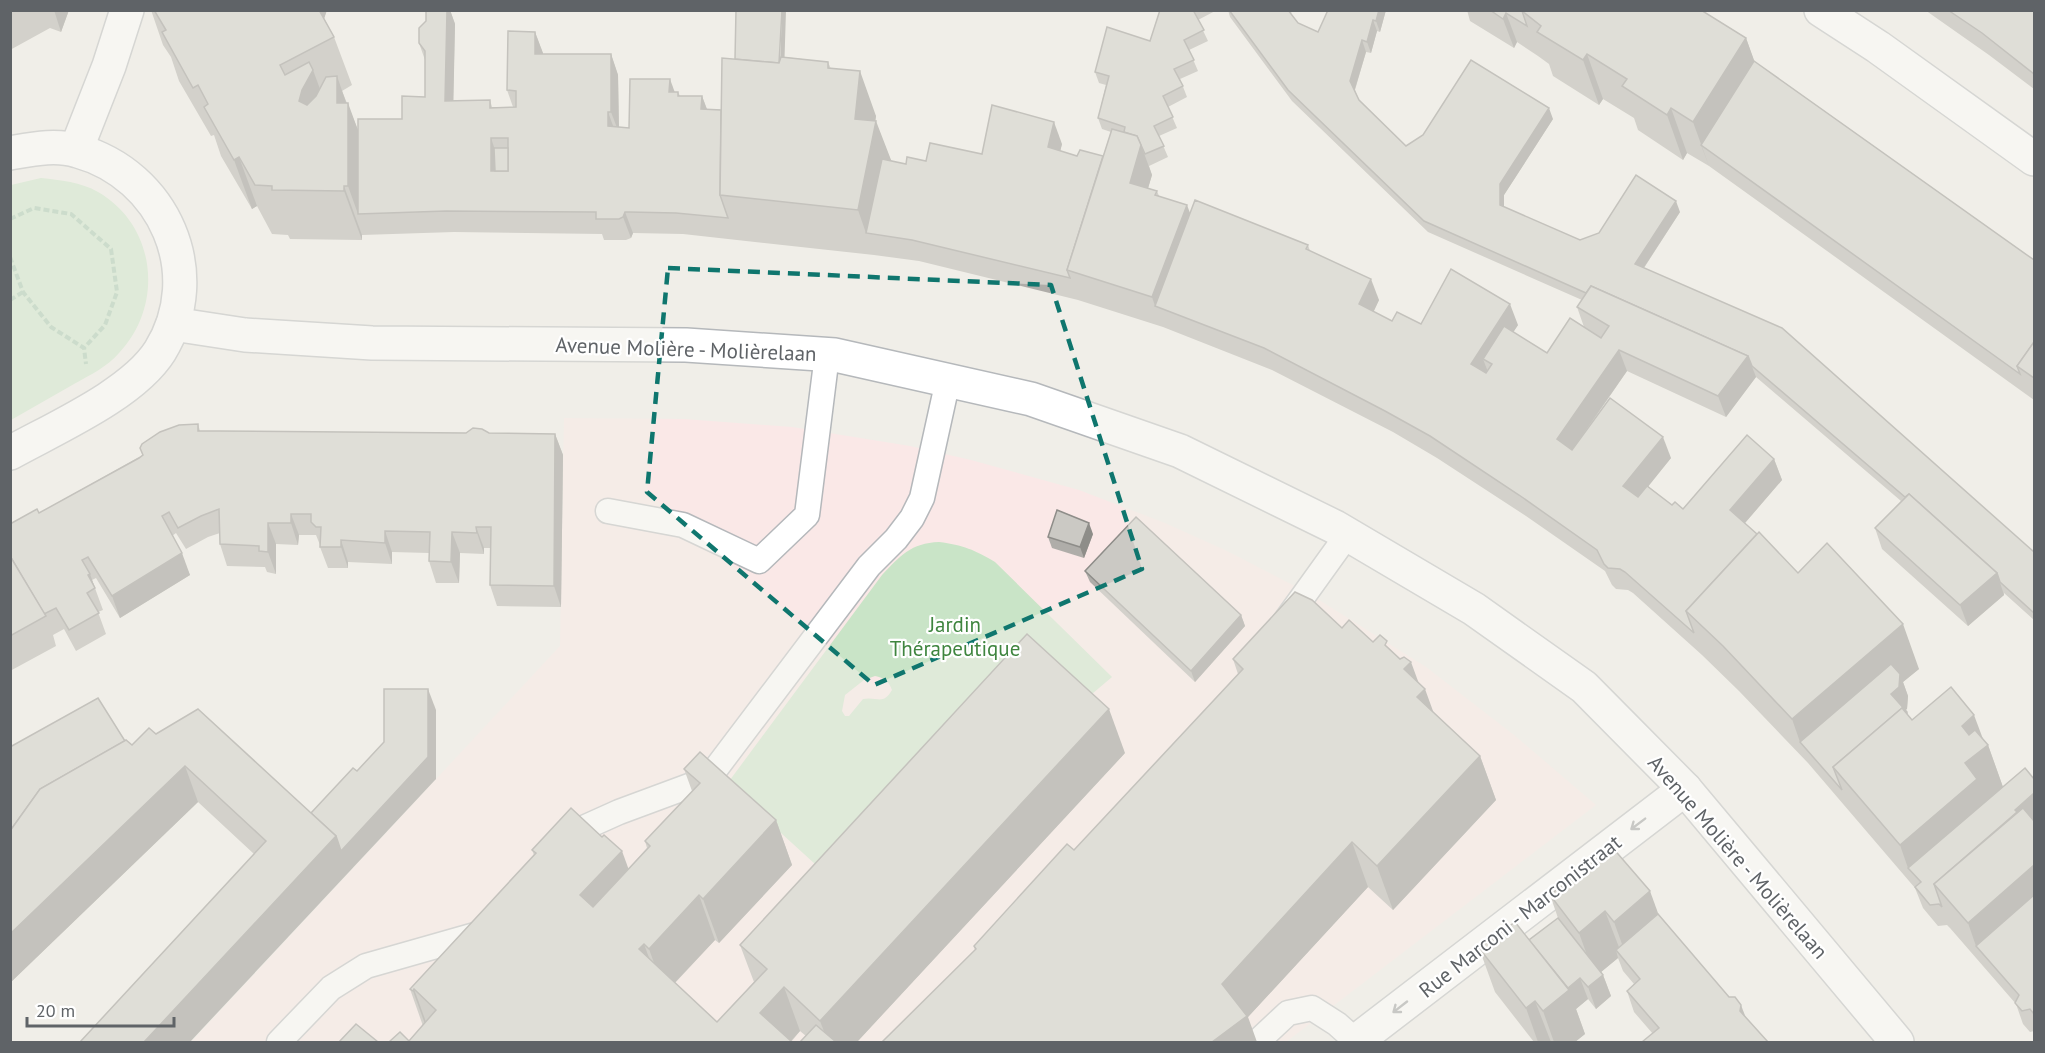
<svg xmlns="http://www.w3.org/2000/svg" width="2045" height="1053" font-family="'PT Sans',sans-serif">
<rect width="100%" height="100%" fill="#f0eee8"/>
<!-- medical -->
<path fill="#fae8e7" d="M564 418 684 419 792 427 910 446 971 460 1079 490 1165 523 1227 551 1308 593 1426 667 1514 735 1596 805 1286 1042H191L560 646Z"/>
<!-- green -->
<g fill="#c9e4c7" fill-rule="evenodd">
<path d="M41 178C60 180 81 182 98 192 157 226 164 306 119 353 107 367 90 375 74 384 53 396 32 408 11 420V185Z"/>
<path d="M939 542C963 545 975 550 995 562L1112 677 1086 699 837 884 727 784 882 575C900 556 911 543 939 542ZM875 676C884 678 889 681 892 690 883 706 877 696 863 699L849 716H845L842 711 845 695 864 680Z"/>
</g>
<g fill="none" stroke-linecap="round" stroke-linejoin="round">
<!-- service casing -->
<g stroke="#b5b8bb" stroke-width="27">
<g id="service">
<path d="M608 511 683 525 759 561 807 515 827 355"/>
<path d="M1284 623 1348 534"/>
<path d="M566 845 579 830 619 812 708 779 869 566 896 539 912 518 922 498 948 380"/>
<path d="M279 1042 331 988 366 966 482 933 484 931"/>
<path d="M1257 1042 1288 1013 1312 1008 1337 1024 1356 1041"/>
</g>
</g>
<!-- minor casing -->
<g stroke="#b5b8bb" stroke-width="36">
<g id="minor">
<path d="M1821 10 1878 47 2034 159"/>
<path d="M76 150 109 66 127 10"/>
<path d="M1355 1042 1685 789"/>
</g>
</g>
<!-- tertiary casing -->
<g stroke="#b5b8bb" stroke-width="36">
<g id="tertiary">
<path d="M10 153C33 149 56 144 78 151 164 175 208 273 160 351 133 394 55 428 10 453"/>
<path d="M173 324 245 335 372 343 686 345 835 355 1031 399 1180 451 1335 527 1474 609 1584 687 1685 789 1897 1042"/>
</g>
</g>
<!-- path -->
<g stroke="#a1c5aa" stroke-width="4" stroke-dasharray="6 3" stroke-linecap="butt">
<path d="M10 219 34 208 71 214 111 249 117 292 105 325 84 348"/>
<path d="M10 257 23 292 51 327 84 348 86 364"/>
<path d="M10 300 23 292"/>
</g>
<!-- service -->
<use href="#service" stroke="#fff" stroke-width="24"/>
<!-- minor -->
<use href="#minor" stroke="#fff" stroke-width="33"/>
<!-- tertiary -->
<use href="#tertiary" stroke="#fff" stroke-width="33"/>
</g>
<!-- wall -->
<g fill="#afada9">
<path d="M10 10H69L61 32 50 28 10 50Z"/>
<path d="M151 10H327L324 18 334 37 352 85 342 91 358 130 402 119 425 97V60L419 43 426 21V10H450L455 24 453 101 490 100 492 107H513L507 90 535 32 543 54H611L618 75 619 127 629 128 674 92H678L680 96H702L707 109 721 110 735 59 785 57 828 62 831 69 876 116 875 121 891 161 906 164 1062 144 1060 151 1077 156H1103L1111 132 1102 129 1098 118 1106 85 1099 83 1095 72 1150 41 1160 10H1217L1198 20 1208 41 1189 50 1198 71 1180 79 1187 97 1168 107 1177 128 1159 136 1168 157 1149 166 1152 175 1148 188 1157 191 1159 196 1190 213 1308 245 1310 251 1379 300 1373 312 1392 321 1421 324 1518 325 1513 332 1547 353 1584 327 1577 307 1582 300 1428 232 1292 101 1230 17 1228 10H1292L1291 14 1298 23 1318 32 1386 10 1380 32 1377 31 1371 53 1366 52 1355 90 1359 100 1406 146 1553 119 1504 195V207L1580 240 1680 212 1644 268 2034 552V620L2004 593V595L1968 626 1882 549 1875 528 1901 501 1756 377 1726 417 1627 371 1579 441 1671 458 1648 486 1672 505 1683 509 1774 459 1782 480 1745 523 1798 573 1919 669 1903 682 1908 696 1907 709 1905 710 1908 716 1912 720 1984 741 1988 745 2003 787 2034 821V1031L2030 1032 2023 1024 2016 1004 1950 928 1947 925 1938 926 1923 908 1915 888 1808 763 1739 691 1702 655 1633 593 1628 590 1616 589 1612 585 1605 571 1526 516 1437 458 1393 432 1272 370 1163 327 1078 300 919 261 874 255 683 234 633 233 631 238 626 240H604L602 234 454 232 362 235V240L290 239 288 235 272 234 257 206 252 209 221 156 214 135 211 136 179 81 171 57 163 45Z"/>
<path d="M1467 10H1701L1746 38 1754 61 2034 260V400L1709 166 1687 153 1683 160 1638 130 1634 118 1603 99 1599 105 1553 76 1549 64 1538 56 1517 42 1514 48 1470 21Z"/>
<path d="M1925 10H2034V89L1989 55Z"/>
<path d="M198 424 200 431 555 434 563 455 561 607 497 606 490 585 491 548H484V554L460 553 459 583H436L429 561V553L392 552V564L348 562V568H328L320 547V545L316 535H299L298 545 276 544V574L267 572 265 567 227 566 220 544V533L208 537 186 549 176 533 172 536 190 575 120 618 96 578 92 580 103 610 98 612 106 634 76 651 64 629 53 635 56 646 10 671V524L39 513Z"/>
<path d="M1093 534 1084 558 1052 548 1048 537Z"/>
<path d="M1085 571 1241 615 1245 626 1195 682 1090 582Z"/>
<path d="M1342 628 1390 649 1419 683 1433 713 1480 756 1496 800 1393 910 1368 887 1248 1017 975 950 974 946 1074 850 1238 674 1233 659Z"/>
<path d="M436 710V779L254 854 198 802 10 983V747L125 741 132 745 156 734 311 813 357 771Z"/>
<path d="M1125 753 857 1042H800L806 1036 800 1031 791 1042 409 1041 423 1026 410 989 534 855 532 850 628 869 647 848 645 841 692 791 684 769 776 820 792 865 719 943 715 940 675 983 717 1022 754 982 740 945Z"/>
<path d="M1550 895 1658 914 1729 997 1653 1034 1634 1012 1627 991 1634 984 1623 971 1618 958 1601 972 1603 975 1611 996 1596 1009 1588 999 1576 1009 1585 1034 1575 1042H1534L1495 992 1479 948 1529 940 1558 918Z"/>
</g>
<!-- shaded-wall -->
<g fill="#8e8d89">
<path d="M54 10H69L61 32Z"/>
<path d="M314 10H327L321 28Z"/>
<path d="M447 10H450L455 24 453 122 445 101Z"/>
<path d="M782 10H786L783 106 779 95Z"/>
<path d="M1379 10H1386L1380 32 1376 21Z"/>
<path d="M1506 13 1517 42 1514 48 1503 19Z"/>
<path d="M1373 20 1377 31 1371 53 1367 42Z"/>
<path d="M535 32 543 53V76L535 54Z"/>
<path d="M1746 38 1762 82 1701 145 1709 166 1693 122Z"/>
<path d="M1362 40 1366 52 1354 92 1350 81Z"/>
<path d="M611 54 618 75 619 133 611 112Z"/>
<path d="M1587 54 1603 99 1599 105 1583 60Z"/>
<path d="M313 70 331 119 299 101 302 90Z"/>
<path d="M860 71 876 116 874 131 876 121 893 165 866 233 858 210 855 119Z"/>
<path d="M337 76 348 108V103L366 152 358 214 348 186 337 103Z"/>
<path d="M670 79 678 101 669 92Z"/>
<path d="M702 96 710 118 701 109Z"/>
<path d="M1549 108 1553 119 1504 195V216L1500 205V184Z"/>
<path d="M1671 108 1687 153 1683 160 1667 115Z"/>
<path d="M608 112 616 134 608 126Z"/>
<path d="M1054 122 1062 144 1056 168 1048 147Z"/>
<path d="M491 138 498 159 499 181 491 171Z"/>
<path d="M1141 145 1152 175 1141 212 1130 183Z"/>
<path d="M239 157 257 206 252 209 234 160Z"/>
<path d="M344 186 362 235V240L344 191Z"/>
<path d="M1676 201 1680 212 1639 275 1635 264Z"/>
<path d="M1187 205 1198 234 1155 306 1152 297Z"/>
<path d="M625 212 633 233 631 238 623 217Z"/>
<path d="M1371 279 1379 300 1367 326 1359 304Z"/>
<path d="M1510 304 1518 325 1492 365 1483 359 1488 372 1479 386 1471 364Z"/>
<path d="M1619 350 1627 371 1565 460 1557 439Z"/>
<path d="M1748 356 1756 377 1726 417 1718 396Z"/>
<path d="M555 434 563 455 561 607 554 586Z"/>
<path d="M1663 437 1671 458 1631 508 1623 486Z"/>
<path d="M1774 459 1782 480 1738 531 1730 510Z"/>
<path d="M291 514 299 535 298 545 291 523Z"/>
<path d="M268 523 276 544V574L268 552Z"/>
<path d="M1089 523 1093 534 1084 558 1080 547Z"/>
<path d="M476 527 484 548V554L477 533Z"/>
<path d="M385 531 392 552V564L385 543Z"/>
<path d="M452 532 460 553 459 583 451 562Z"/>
<path d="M341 540 348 562V568L341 547Z"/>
<path d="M182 553 190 575 120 618 112 596Z"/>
<path d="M1997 573 2004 595 1968 626 1960 605Z"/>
<path d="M90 574 95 588 88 575Z"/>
<path d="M1241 615 1245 626 1195 682 1191 671Z"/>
<path d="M1903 624 1919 669 1903 682 1908 696 1907 709 1899 715 1800 742 1792 719Z"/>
<path d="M1411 662 1422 692 1425 689 1441 733 1433 742 1404 669Z"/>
<path d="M428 689 436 710V779L190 1042H144Z"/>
<path d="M1109 709 1125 753 857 1042H828L820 1021Z"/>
<path d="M1974 715 1986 747 1988 745 2004 790 1921 882 1908 868 1900 845 1965 763 1962 726Z"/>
<path d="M1480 756 1496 800 1393 910 1377 866Z"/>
<path d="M185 766 198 802 10 983V934Z"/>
<path d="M2034 793V821L2023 831 2015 810Z"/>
<path d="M776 820 792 865 719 943 703 899Z"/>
<path d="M1352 842 1368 887 1248 1017 1257 1042H1212L1222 984Z"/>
<path d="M622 851 638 895 596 939 580 895Z"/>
<path d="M2034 865V923L1976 946 1968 923Z"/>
<path d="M1650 891 1666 935 1630 966 1614 922Z"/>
<path d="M699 895 715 940 665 993 649 949Z"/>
<path d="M1605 911 1622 955 1616 950 1618 958 1595 977 1579 933Z"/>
<path d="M644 944 660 988 639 949Z"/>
<path d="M1603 975 1611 996 1596 1009 1588 987Z"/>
<path d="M1580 978 1588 999 1576 1009 1585 1034 1575 1042H1554L1543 1011 1562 993Z"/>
<path d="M784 987 800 1031 790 1042 760 1013Z"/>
<path d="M414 989 430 1033 429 1035 413 991Z"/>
<path d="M1535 1001 1551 1042H1538L1526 1008Z"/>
<path d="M1741 1005 1749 1026 1740 1011Z"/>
</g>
<!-- building -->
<g fill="#cbc9c4" stroke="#8e8d89" stroke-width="1.5" fill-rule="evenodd">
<path d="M154 10H319L334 37 280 65 285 75 309 62 313 70 302 90 299 101 307 105 316 96 326 77 337 76V103H348V186H344V191L272 190V186L255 185 239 157 234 160 204 107 208 104 198 85 193 88 162 32 166 30Z"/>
<path d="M426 10H447L445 101 490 100V108L516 107V91L507 90 508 31 535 32V54H611V112H608V126L629 128 630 79H670L669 92H678V96H702L701 109 721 110 720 195 728 218 676 213 629 212H625L623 217 619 219H596V212L446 211 358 214V119H402V96L425 97V51L419 43V28L426 21ZM491 138H508V171H491Z"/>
<path d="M736 10H782L779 63 735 59Z"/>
<path d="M1160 10H1193L1204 30 1184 40 1194 60 1174 69 1183 86 1163 96 1173 117 1154 126 1164 146 1145 154 1137 136 1124 132 1125 127 1098 118 1109 76 1095 72 1107 27 1150 41Z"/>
<path d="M1229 10H1288L1298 23 1318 32 1328 10H1379L1376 21 1373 20 1367 42 1362 40 1350 81 1359 100 1406 146 1423 135 1471 60 1549 108 1500 184V205L1580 240 1599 233 1636 175 1676 201 1635 264 1782 328 2034 552V613L2000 582 1997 573 1909 494 1905 497 1752 366 1748 356 1591 286 1586 293 1424 221 1288 90Z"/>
<path d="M1490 10H1522V11L1527 26 1506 13 1503 19Z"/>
<path d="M1522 10H1701L1746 38 1693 122 1671 108 1667 115 1622 86 1627 79 1587 54 1583 60 1537 32 1541 26 1522 11Z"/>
<path d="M1948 10H2034V74L1982 33Z"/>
<path d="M781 57 828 62V68L860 71 855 119 876 121 858 210 720 195 722 58 779 63Z"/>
<path d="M1754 61 2034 260V342L2017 366 2020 374 1701 145Z"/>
<path d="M992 105 1054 122 1048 147 1077 156 1080 150 1103 156 1067 270 1070 278 912 240 866 233 882 159 906 164 907 157 926 161 930 143 982 154Z"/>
<path d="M1112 129 1137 136 1141 145 1130 183 1157 191 1155 195 1187 205 1152 297 1067 270Z"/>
<path d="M494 148H508V171H495Z"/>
<path d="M1195 200 1308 245 1306 249 1371 279 1359 304 1392 321 1397 312 1421 324 1451 269 1510 304 1471 364 1486 373 1492 364 1483 359 1504 326 1547 353 1570 318 1601 338 1609 326 1577 307 1591 286 1748 356 1718 396 1619 350 1557 439 1572 450 1610 398 1663 437 1623 486 1638 497 1647 486 1672 505 1675 502 1683 509 1747 435 1774 459 1730 510 1757 534 1686 611 1694 633 1625 572 1620 569 1608 568 1604 564 1597 550 1519 495 1430 436 1385 411 1264 348 1155 306Z"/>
<path d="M2034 342V378L2017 366Z"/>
<path d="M198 424V431H220L466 433 473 428 482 429 489 433 555 434 554 586 490 585 491 527H476L477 533 452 532 451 562 429 561 430 532 385 531V543L341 540V547H320L321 527H316L311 522V514H291V523H268V552L259 551V546L220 544 219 509 201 516 178 528 169 512 162 516 182 553 112 596 88 557 82 560 90 574 88 575 95 588 87 593 99 613 69 630 56 608 44 614 10 556V524L37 509 39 513 139 458 143 455 140 448 142 444 160 432 179 425Z"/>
<path d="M1909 494 1997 573 1960 605 1875 528Z"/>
<path d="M1057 510 1089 523 1080 547 1048 537Z"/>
<path d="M1136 517 1241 615 1191 671 1085 571Z"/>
<path d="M1759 532 1798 573 1827 543 1903 624 1792 719 1723 646 1686 611Z"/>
<path d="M10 556 46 616 10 636Z"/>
<path d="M1295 592 1312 600 1342 628 1349 620 1373 642 1380 635 1387 641 1385 645 1400 659 1404 657 1411 662 1404 669 1425 689 1417 697 1480 756 1377 866 1352 842 1222 984 1247 1016 1212 1042H882L976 949 974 946 1067 844 1074 850 1243 669 1233 659Z"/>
<path d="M1027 634 1109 709 820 1021 784 987 760 1013 792 1042H389L400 1032 409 1041 436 1010 414 989 413 991 410 989 536 853 532 850 571 808 602 837 604 835 622 851 580 895 593 907 650 846 645 841 700 783 684 769 700 752 776 820 703 899 699 895 649 949 644 944 639 949 717 1022 767 969 740 945Z"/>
<path d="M1891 664 1900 674 1899 687 1891 694 1907 712V714L1902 708 1833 767 1842 790 1800 742Z"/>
<path d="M1951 687 1974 715 1962 726 1969 735 1975 730 1988 745 1965 763 1977 779 1900 845 1833 767 1902 708 1912 720Z"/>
<path d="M384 689H428V757L341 851 336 836 311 813 353 768 357 771 384 742Z"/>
<path d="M98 698 125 741 40 789 10 831V747Z"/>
<path d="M198 709 336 836 144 1042H80L266 841 185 766 10 934V831L40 789 126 740 132 745 149 728 156 734Z"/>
<path d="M2025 768 2034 779V793L2015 810 2017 812 1934 884 1942 907 1939 904 1930 905 1915 887 1921 882 1908 868Z"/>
<path d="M2023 808 2034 821V865L1968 923 1934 884Z"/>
<path d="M1612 847 1650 891 1614 922 1605 911 1579 933 1550 895Z"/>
<path d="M2034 895V1014L2030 1009 2022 1011 2015 1003 2019 995 1976 946Z"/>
<path d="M1658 914 1729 997H1735L1741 1005 1740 1011 1768 1042H1642L1659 1028 1627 991 1640 979 1616 950Z"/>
<path d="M1558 918 1603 975 1588 987 1580 978 1568 988 1529 940Z"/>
<path d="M1515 922 1569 990 1543 1011 1535 1001 1526 1008 1479 948Z"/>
<path d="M356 1024 378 1042H339Z"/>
<path d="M816 1025 836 1042H800Z"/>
</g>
<!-- one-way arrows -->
<defs><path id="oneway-shaft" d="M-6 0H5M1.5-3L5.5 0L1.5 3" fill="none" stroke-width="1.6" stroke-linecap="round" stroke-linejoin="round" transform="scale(1.5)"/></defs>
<g stroke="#979a9c">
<use href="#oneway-shaft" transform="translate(1638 824) rotate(143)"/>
<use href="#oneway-shaft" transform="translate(1400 1007) rotate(142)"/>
</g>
<!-- marked area -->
<path d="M0 0H2045V1053H0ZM668 268 1051 285 1142 569 874 685 647 492Z" fill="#f0eee8" fill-opacity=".55" fill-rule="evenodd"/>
<path fill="none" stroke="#0f766e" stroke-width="4.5" stroke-dasharray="12 8" stroke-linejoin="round" d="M668 268 1051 285 1142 569 874 685 647 492Z"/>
<g text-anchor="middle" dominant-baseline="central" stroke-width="4.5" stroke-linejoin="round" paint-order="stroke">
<!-- street labels -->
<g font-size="21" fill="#5f6367" stroke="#fff">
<text transform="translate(686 349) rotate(2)">Avenue Molière - Molièrelaan</text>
<text transform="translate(1738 857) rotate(49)">Avenue Molière - Molièrelaan</text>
<text transform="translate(1520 916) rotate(-38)">Rue Marconi - Marconistraat</text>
</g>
<!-- park labels -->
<g font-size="21" fill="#3f853f" stroke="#fff">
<text x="955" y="624">Jardin<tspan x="955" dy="24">Thérapeutique</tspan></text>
</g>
</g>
<!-- border -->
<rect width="2045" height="1053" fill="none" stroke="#5f6367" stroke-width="24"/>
<!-- scale -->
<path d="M27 1017v9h147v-9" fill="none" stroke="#5f6367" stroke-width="3"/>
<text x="36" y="1017" font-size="18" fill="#5f6367" stroke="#ffffff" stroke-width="4.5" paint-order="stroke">20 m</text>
</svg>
